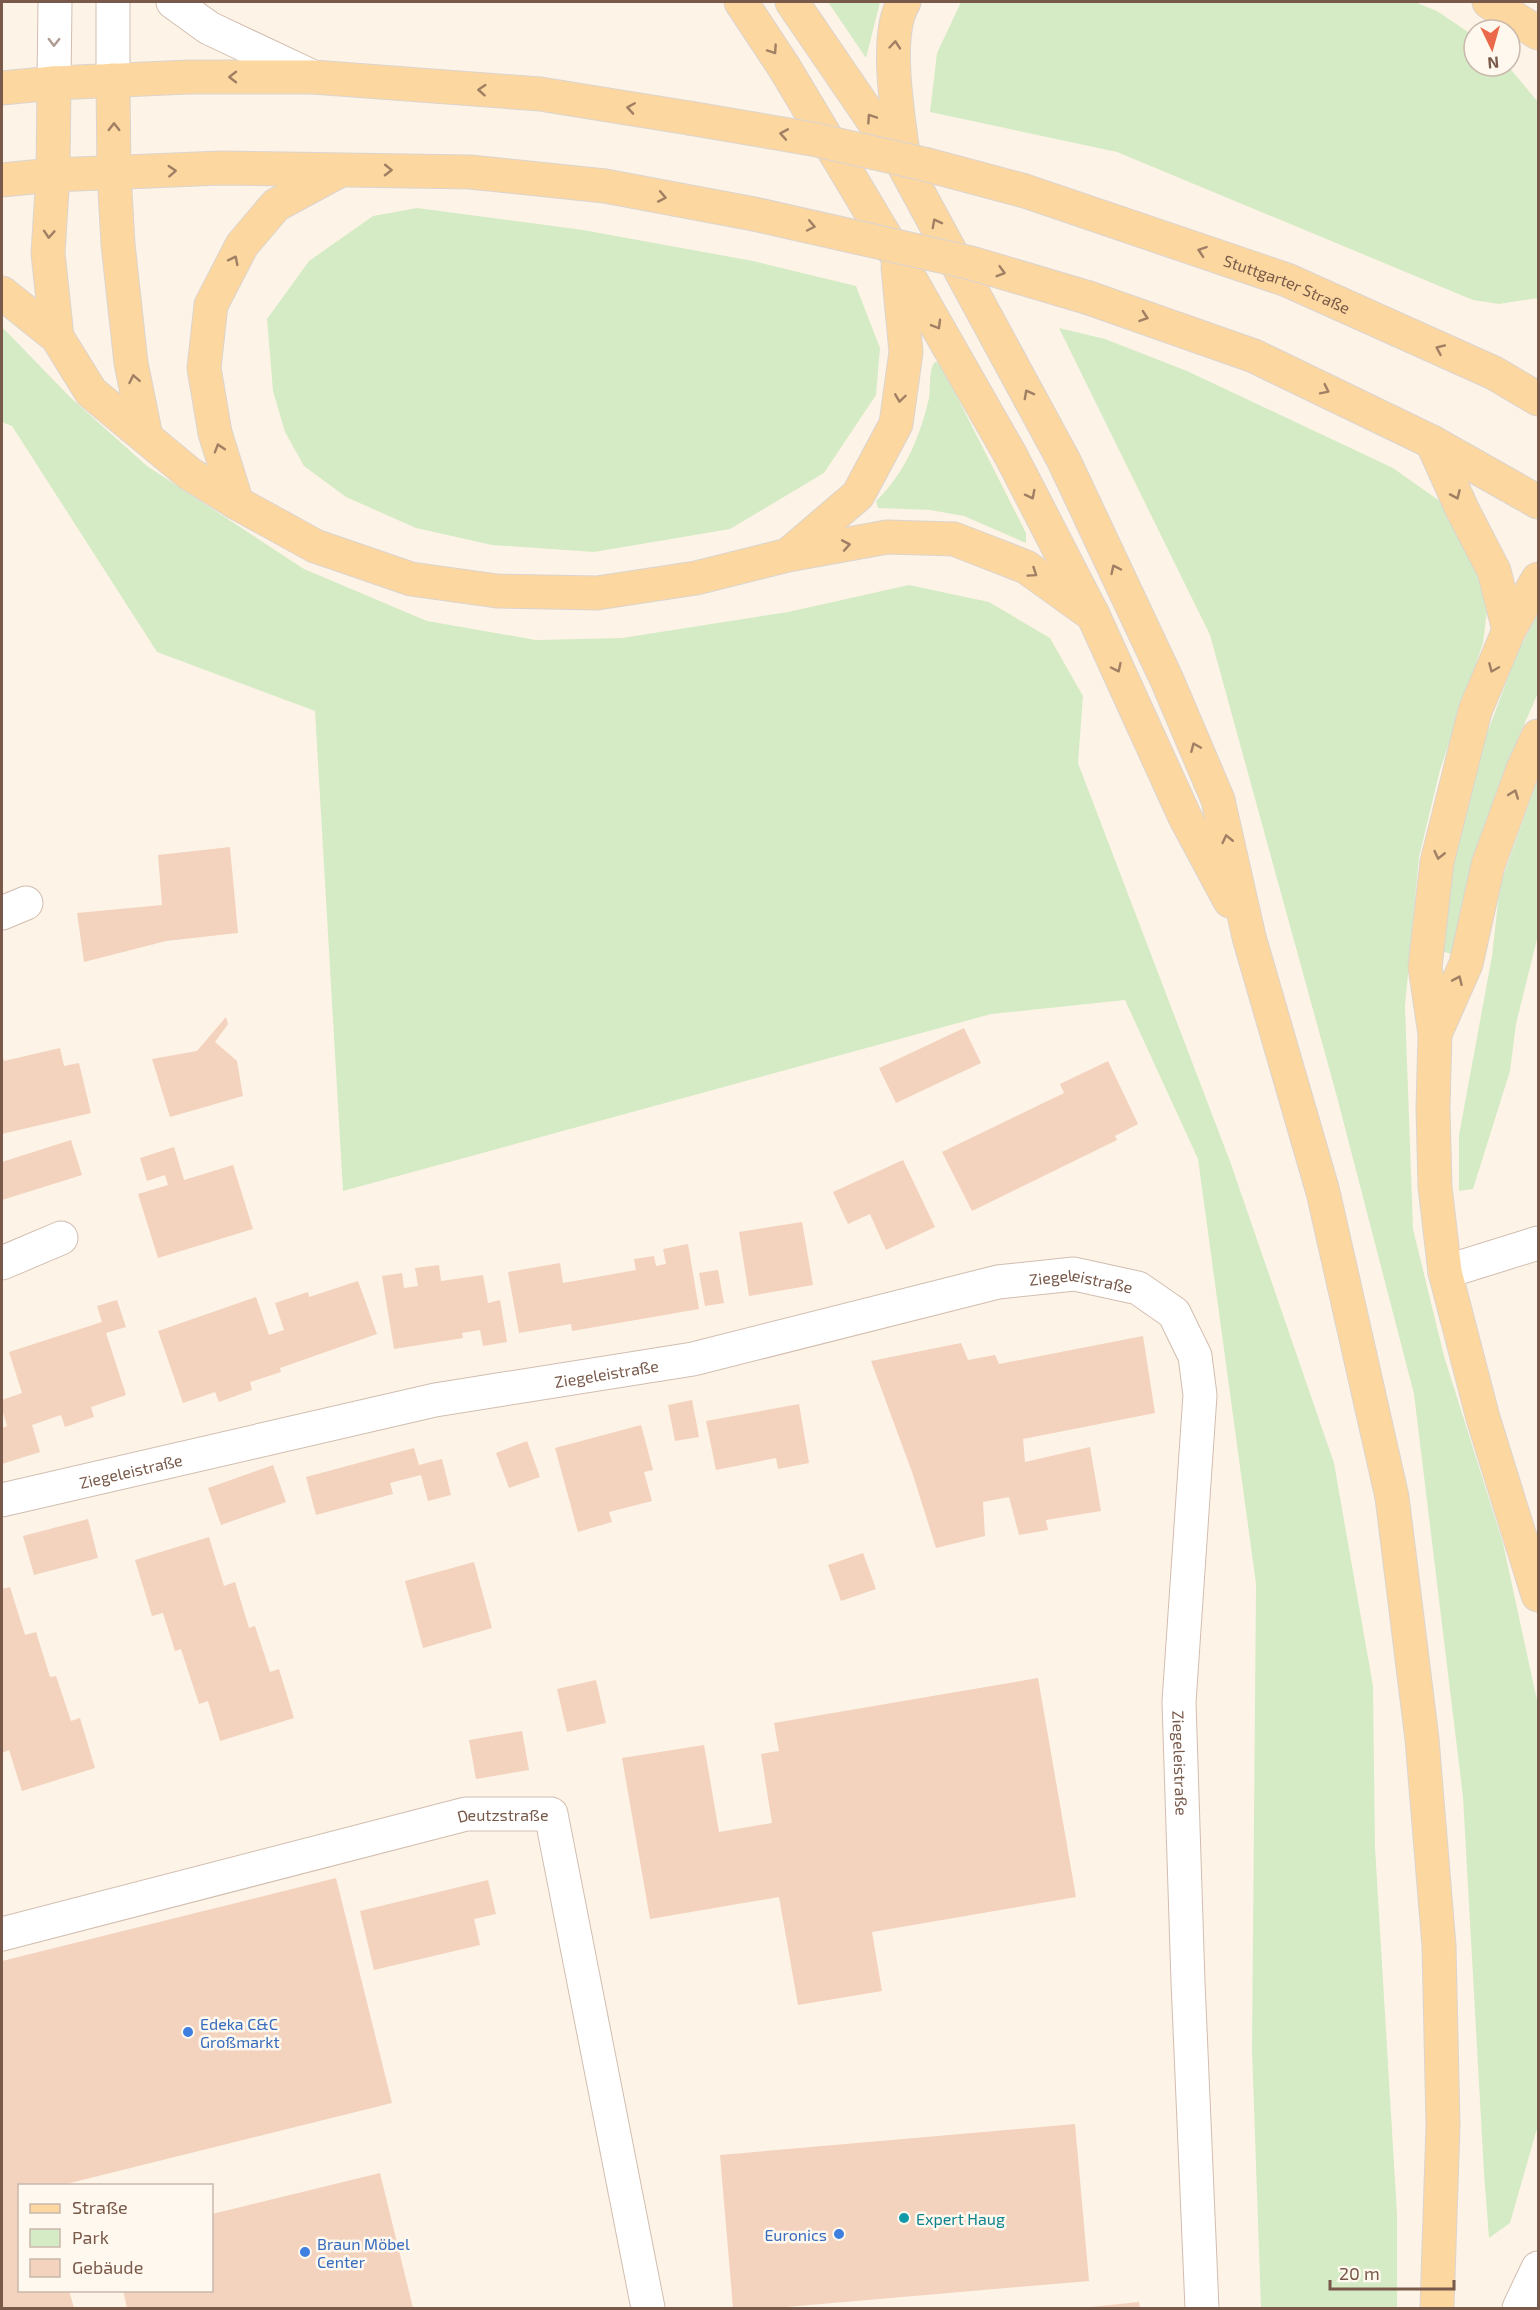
<svg xmlns="http://www.w3.org/2000/svg" width="1540" height="2310" font-family="'Exo 2',sans-serif">
<rect width="100%" height="100%" fill="#fdf4e7"/>
<!-- green -->
<g fill="#d5ebc5">
<path d="M828 2H880L866 58Z"/>
<path d="M961 2H1415L1437 11 1474 36V66H1508L1538 102V298L1499 304 1473 300 1117 152 930 112 937 53Z"/>
<path d="M417 208 583 230 753 261 856 286 880 348 876 395 824 473 730 529 594 552 492 545 416 528 346 497 304 466 285 432 273 391 267 319 309 261 373 216Z"/>
<path d="M2 327 71 398 147 466 304 569 427 621 536 640 622 638 788 612 909 585 989 602 1050 638 1083 696 1078 763 1231 1164 1334 1463 1373 1686 1375 1847 1397 2214V2308H1261L1252 2050 1256 1584 1198 1159 1125 1000 991 1014 343 1191 315 711 157 652 12 426 2 422Z"/>
<path d="M1059 328 1105 339 1187 371 1393 468 1441 502 1490 587 1483 643 1440 770 1419 857 1405 1006 1413 1229 1444 1356 1503 1543 1538 1705V2125L1510 2223 1489 2238 1484 2173 1463 1797 1414 1394 1337 1097 1210 635Z"/>
<path d="M935 362 940 363 1026 533V543L964 516 930 510 878 508 876 501C905 473 920 437 929 398 931 388 928 370 935 362Z"/>
<path d="M1538 613V693L1508 761 1474 860 1452 954 1444 952 1442 919 1451 858 1473 771 1516 656Z"/>
<path d="M1538 778V935L1516 1024 1510 1071 1473 1189 1459 1191V1135L1492 956 1500 885Z"/>
</g>
<!-- building -->
<g fill="#f3d2be">
<path d="M230 847 238 933 166 941 84 962 77 913 162 905 158 855Z"/>
<path d="M226 1017 228 1024 215 1042 237 1061 243 1096 170 1117 152 1059 197 1051Z"/>
<path d="M964 1028 981 1063 896 1103 879 1068Z"/>
<path d="M60 1048 64 1066 79 1063 91 1113 2 1134V1053L4 1061Z"/>
<path d="M1108 1061 1138 1124 1115 1136 1117 1140 972 1211 942 1152 1064 1093 1060 1084Z"/>
<path d="M71 1140 82 1175 2 1200V1162Z"/>
<path d="M174 1147 184 1180 233 1165 253 1229 158 1258 138 1194 168 1185 165 1175 147 1181 140 1158Z"/>
<path d="M903 1160 935 1227 886 1250 870 1214 848 1224 833 1192Z"/>
<path d="M802 1222 813 1285 749 1296 739 1232Z"/>
<path d="M688 1244 699 1309 572 1331 571 1324 519 1333 508 1272 560 1263 563 1283 636 1270 634 1259 654 1256 656 1266 666 1264 663 1249Z"/>
<path d="M439 1265 441 1281 483 1275 488 1303 500 1300 507 1342 483 1346 480 1330 462 1333 463 1338 394 1349 382 1276 402 1273 404 1288 418 1286 415 1268Z"/>
<path d="M718 1270 724 1303 705 1306 699 1273Z"/>
<path d="M358 1281 377 1334 280 1368 281 1372 250 1382 252 1390 238 1395 219 1402 215 1392 183 1403 158 1331 256 1297 269 1335 284 1330 275 1303 308 1292 309 1297Z"/>
<path d="M117 1300 126 1327 106 1333 126 1395 91 1407 94 1417 65 1427 61 1415 32 1425 40 1452 2 1464V1428L7 1426 2 1409V1400L22 1393 9 1352 102 1322 97 1306Z"/>
<path d="M1143 1336 1155 1413 1023 1439 1025 1462 1090 1447 1101 1511 1046 1520 1048 1530 1019 1535 1009 1497 983 1502 985 1536 936 1548 912 1472 871 1361 961 1343 968 1360 995 1355 999 1364Z"/>
<path d="M692 1400 699 1437 675 1441 668 1405Z"/>
<path d="M799 1404 809 1463 778 1469 776 1458 716 1470 706 1421Z"/>
<path d="M641 1425 653 1470 644 1472 652 1501 609 1512 612 1522 578 1532 555 1448Z"/>
<path d="M527 1441 540 1477 509 1488 496 1453Z"/>
<path d="M414 1448 419 1465 442 1459 451 1495 428 1501 421 1475 390 1483 393 1494 316 1515 306 1477Z"/>
<path d="M273 1465 286 1502 221 1525 208 1488Z"/>
<path d="M88 1519 98 1558 34 1575 23 1536Z"/>
<path d="M209 1537 224 1586 235 1582 249 1628 255 1626 270 1672 279 1669 294 1718 220 1741 208 1701 199 1704 181 1649 175 1651 163 1613 152 1616 135 1560Z"/>
<path d="M863 1553 876 1589 841 1601 828 1565Z"/>
<path d="M474 1562 492 1628 423 1648 405 1581Z"/>
<path d="M10 1587 25 1635 36 1632 50 1677 56 1676 71 1721 80 1718 95 1768 22 1791 9 1750 2 1753V1589Z"/>
<path d="M1038 1678 1076 1897 872 1932 882 1991 798 2005 779 1897 650 1919 622 1758 704 1745 719 1832 772 1823 761 1754 779 1751 774 1723Z"/>
<path d="M596 1680 606 1723 567 1732 557 1689Z"/>
<path d="M522 1731 529 1770 476 1779 469 1740Z"/>
<path d="M336 1878 392 2103 58 2186H20V2290H69L74 2308H2V1961Z"/>
<path d="M488 1880 496 1914 474 1919 480 1945 374 1970 360 1911Z"/>
<path d="M1075 2124 1089 2281 775 2308H733L720 2155Z"/>
<path d="M380 2173 413 2308H127L123 2290H212V2214Z"/>
<path d="M1139 2302 1140 2308H1091V2307Z"/>
</g>
<g fill="none" stroke-linecap="round" stroke-linejoin="round">
<!-- minor casing -->
<g stroke="#d2bdaf" stroke-width="35">
<g id="minor">
<path d="M173 2 209 28 313 77"/>
<path d="M113 80V2"/>
<path d="M54 83 55 2"/>
<path d="M2 913 26 903"/>
<path d="M2 1263 61 1238"/>
<path d="M1445 1272 1538 1243"/>
<path id="s1" d="M2 1500 435 1400 693 1359 998 1282 1074 1274 1138 1288 1174 1313 1195 1356 1200 1395 1179 1702 1188 1982 1202 2308"/>
<path id="s2" d="M2 1934 466 1814H551L648 2308"/>
<path d="M1519 2308 1538 2268"/>
</g>
</g>
<!-- major casing -->
<g stroke="#dcd4d0" stroke-width="35">
<g id="major">
<path d="M741 2 784 67 897 256 1011 456 1093 615 1185 817 1230 901"/>
<path d="M792 2 904 166 1064 461 1167 680 1218 800 1249 937 1323 1192 1392 1497 1422 1739 1439 1946 1443 2125 1437 2308"/>
<path d="M1489 2 1538 33"/>
<path d="M113 80 114 173 118 244 131 363 146 437"/>
<path d="M54 83 53 175 48 253 57 337"/>
<path d="M2 88 54 83 189 77H313L540 94 689 118"/>
<path d="M904 161C899 121 883 35 904 2"/>
<path d="M2 180 53 175 221 168 470 172 605 186 754 214"/>
<path id="s3" d="M1025 191 1287 280 1494 373 1538 399"/>
<path d="M2 293 57 337 91 392 190 474 237 503 315 546 411 579 497 591 597 593 696 578 788 555 887 537 954 539 1026 567 1093 615"/>
<path d="M1089 298 1254 356 1432 442 1538 502"/>
<path d="M1432 442 1462 509 1494 571 1509 630"/>
<path d="M237 503 215 433 204 368 211 305 242 245 276 205 339 171"/>
<path d="M789 554 858 495 896 424 906 352 898 267"/>
<path d="M1538 579 1509 630 1475 711 1437 862 1425 967 1435 1034 1433 1108 1435 1187 1445 1272 1483 1418 1538 1595"/>
<path d="M1435 1034 1466 964 1488 865 1523 769 1538 736"/>
</g>
</g>
<!-- minor -->
<use href="#minor" stroke="#fff" stroke-width="33"/>
<!-- major -->
<use href="#major" stroke="#fcd79f" stroke-width="33"/>
<!-- major-bridge casing -->
<g stroke="#dcd4d0" stroke-width="35" stroke-linecap="butt">
<g id="major-bridge">
<path d="M689 118 812 139 924 164 1025 191"/>
<path d="M754 214 971 263 1089 298"/>
</g>
</g>
<!-- major-bridge -->
<use href="#major-bridge" stroke="#fcd79f" stroke-width="33"/>
</g>
<!-- one-way arrows -->
<defs><path id="oneway-chevron" d="M-2-3.5L2.5 0L-2 3.5" fill="none" stroke-width="1.6" stroke-linecap="round" stroke-linejoin="round" transform="scale(1.5)"/></defs>
<use stroke="#ae9b92" href="#oneway-chevron" transform="translate(54 42) rotate(91)"/>
<g stroke="#a07f64">
<use href="#oneway-chevron" transform="translate(895 45) rotate(-85)"/>
<use href="#oneway-chevron" transform="translate(773 50) rotate(56)"/>
<use href="#oneway-chevron" transform="translate(233 77) rotate(-180)"/>
<use href="#oneway-chevron" transform="translate(482 90) rotate(-176)"/>
<use href="#oneway-chevron" transform="translate(631 108) rotate(-171)"/>
<use href="#oneway-chevron" transform="translate(871 118) rotate(-124)"/>
<use href="#oneway-chevron" transform="translate(114 127) rotate(-90)"/>
<use href="#oneway-chevron" transform="translate(784 134) rotate(-170)"/>
<use href="#oneway-chevron" transform="translate(388 170) rotate(1)"/>
<use href="#oneway-chevron" transform="translate(172 171) rotate(-3)"/>
<use href="#oneway-chevron" transform="translate(662 197) rotate(11)"/>
<use href="#oneway-chevron" transform="translate(936 223) rotate(-118)"/>
<use href="#oneway-chevron" transform="translate(811 226) rotate(12)"/>
<use href="#oneway-chevron" transform="translate(49 234) rotate(94)"/>
<use href="#oneway-chevron" transform="translate(1202 251) rotate(-161)"/>
<use href="#oneway-chevron" transform="translate(234 260) rotate(-63)"/>
<use href="#oneway-chevron" transform="translate(1001 272) rotate(16)"/>
<use href="#oneway-chevron" transform="translate(1144 317) rotate(19)"/>
<use href="#oneway-chevron" transform="translate(937 325) rotate(60)"/>
<use href="#oneway-chevron" transform="translate(1440 349) rotate(-156)"/>
<use href="#oneway-chevron" transform="translate(134 379) rotate(-101)"/>
<use href="#oneway-chevron" transform="translate(1325 390) rotate(26)"/>
<use href="#oneway-chevron" transform="translate(1028 394) rotate(-118)"/>
<use href="#oneway-chevron" transform="translate(900 398) rotate(98)"/>
<use href="#oneway-chevron" transform="translate(219 448) rotate(-107)"/>
<use href="#oneway-chevron" transform="translate(1031 495) rotate(63)"/>
<use href="#oneway-chevron" transform="translate(1456 495) rotate(66)"/>
<use href="#oneway-chevron" transform="translate(846 545) rotate(-10)"/>
<use href="#oneway-chevron" transform="translate(1115 569) rotate(-115)"/>
<use href="#oneway-chevron" transform="translate(1033 573) rotate(34)"/>
<use href="#oneway-chevron" transform="translate(1117 668) rotate(65)"/>
<use href="#oneway-chevron" transform="translate(1493 668) rotate(113)"/>
<use href="#oneway-chevron" transform="translate(1195 747) rotate(-113)"/>
<use href="#oneway-chevron" transform="translate(1514 794) rotate(-70)"/>
<use href="#oneway-chevron" transform="translate(1227 839) rotate(-103)"/>
<use href="#oneway-chevron" transform="translate(1439 855) rotate(103)"/>
<use href="#oneway-chevron" transform="translate(1458 980) rotate(-66)"/>
</g>
<!-- markers -->
<g fill="#3f7fe0" stroke="#fff8ee" stroke-width="2">
<circle cx="188" cy="2032" r="6"/>
<circle cx="839" cy="2234" r="6"/>
<circle cx="305" cy="2252" r="6"/>
</g>
<circle fill="#0f9aa8" stroke="#fff8ee" stroke-width="2" cx="904" cy="2218" r="6"/>
<g text-anchor="middle" dominant-baseline="central" stroke-width="5" stroke-linejoin="round" paint-order="stroke">
<!-- street labels -->
<g font-size="16" fill="#78594a" stroke="#fff8ee">
<text stroke="none"><textPath href="#s3" startOffset="278">Stuttgarter Straße</textPath></text>
<text stroke="none"><textPath href="#s1" startOffset="1104">Ziegeleistraße</textPath></text>
<text stroke="none"><textPath href="#s1" startOffset="618">Ziegeleistraße</textPath></text>
<text stroke="none"><textPath href="#s1" startOffset="132">Ziegeleistraße</textPath></text>
<text stroke="none"><textPath href="#s1" startOffset="1662">Ziegeleistraße</textPath></text>
<text stroke="none"><textPath href="#s2" startOffset="516">Deutzstraße</textPath></text>
</g>
<!-- shop labels -->
<g font-size="16" fill="#366cbe" stroke="#fff8ee" text-anchor="start">
<text x="200" y="2023">Edeka C&amp;C<tspan x="200" dy="18">Großmarkt</tspan></text>
<text x="827" y="2234" text-anchor="end">Euronics</text>
<text x="317" y="2243">Braun Möbel<tspan x="317" dy="18">Center</tspan></text>
</g>
<!-- culture labels -->
<g font-size="16" fill="#0d838f" stroke="#fff8ee" text-anchor="start">
<text x="916" y="2218">Expert Haug</text>
</g>
</g>
<!-- border -->
<rect width="1540" height="2310" fill="none" stroke="#78594a" stroke-width="6"/>
<!-- legend -->
<rect x="18" y="2184" width="195" height="108" fill="#fff8ee" stroke="#c9b8ac" stroke-width="1.5"/>
<rect x="30" y="2204" width="30" height="9" fill="#fcd79f" stroke="#c9b8ac" stroke-width="1.5"/>
<text x="72" y="2214" font-size="18" fill="#78594a">Straße</text>
<rect x="30" y="2229" width="30" height="18" fill="#d5ebc5" stroke="#c9b8ac" stroke-width="1.5"/>
<text x="72" y="2244" font-size="18" fill="#78594a">Park</text>
<rect x="30" y="2259" width="30" height="18" fill="#f3d2be" stroke="#c9b8ac" stroke-width="1.5"/>
<text x="72" y="2274" font-size="18" fill="#78594a">Gebäude</text>
<!-- north arrow -->
<g transform="translate(1492 48) rotate(175)"><circle r="28" fill="#fff8ee" stroke="#c9b8ac" stroke-width="1.5"/>
<path d="M0-4.5L10 22L0 15L-10 22Z" fill="#e9694a"/>
<text y="-9" font-size="16" font-weight="bold" text-anchor="middle" fill="#78594a">N</text>
</g>
<!-- scale -->
<path d="M1330 2280v9h124v-9" fill="none" stroke="#78594a" stroke-width="3"/>
<text x="1339" y="2280" font-size="18" fill="#78594a" stroke="#fff8ee" stroke-width="4.5" paint-order="stroke">20 m</text>
</svg>
